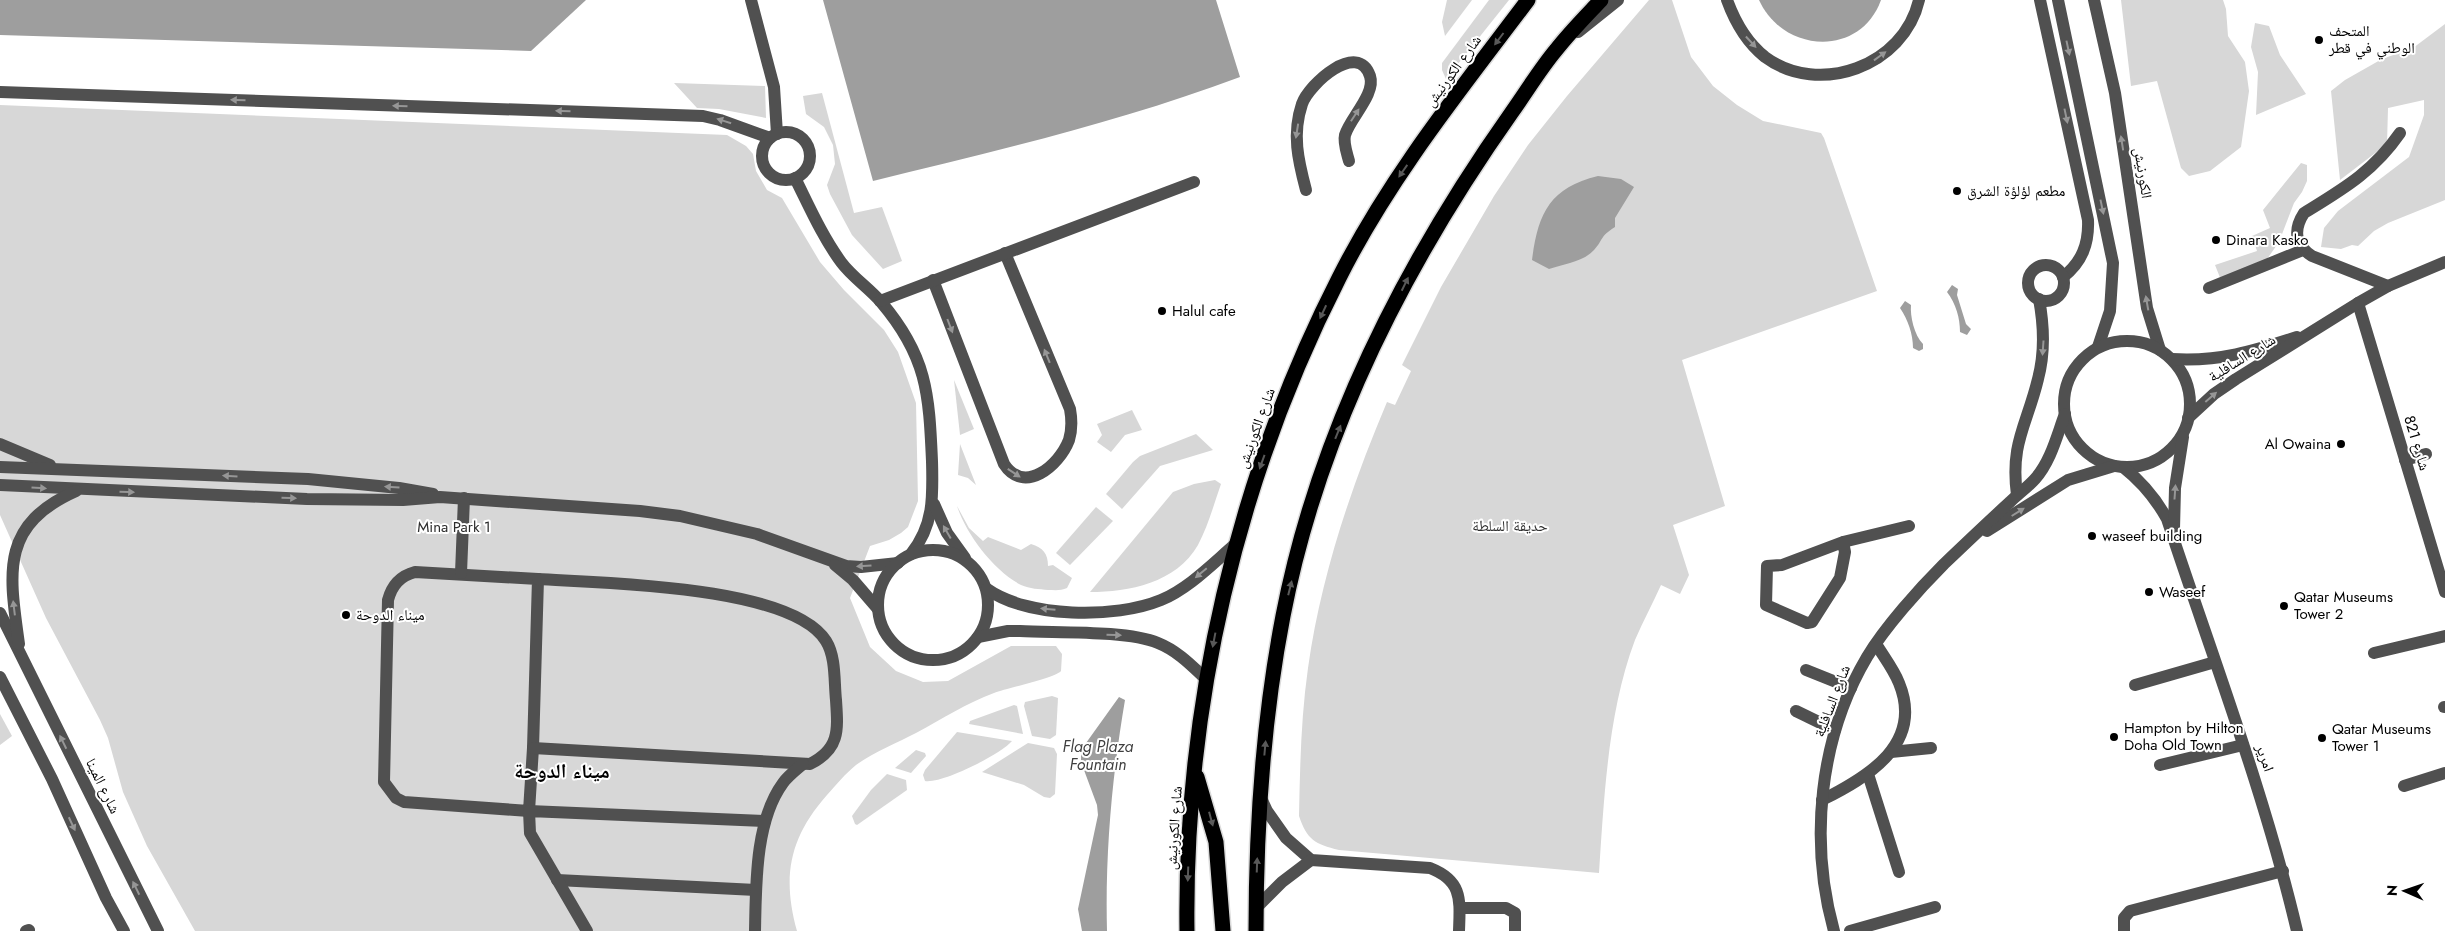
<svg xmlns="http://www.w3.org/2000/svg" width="2445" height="931" font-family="Jost,'Noto Naskh Arabic',sans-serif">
<rect width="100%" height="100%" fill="#fff"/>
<!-- green -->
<g fill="#d7d7d7">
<path d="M1447 0H1472L1445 36 1442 22Z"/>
<path d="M1489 0H1509L1446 79 1442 70V63Z"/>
<path d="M1649 0H1672L1691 57 1713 86 1737 105 1763 121 1821 133 1824 138 1877 291 1682 360 1725 506 1673 525 1689 575 1680 594 1661 585C1653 603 1643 621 1635 640 1608 711 1604 798 1599 873L1339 850C1315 844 1307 840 1299 816 1300 767 1301 717 1308 668 1321 576 1351 487 1387 402L1395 405 1411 371 1402 365 1441 287 1494 196 1528 145 1567 96Z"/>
<path d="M2121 0H2223L2226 9 2228 36 2245 62 2249 91 2241 147 2210 171 2189 176 2181 168 2157 81 2131 86Z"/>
<path d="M2255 23 2269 26 2280 55 2306 94 2256 115 2258 72 2251 47Z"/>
<path d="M2445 24V200L2388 223 2374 231 2358 246 2352 245 2341 249 2321 247 2324 228 2338 211 2409 157 2424 115V100L2388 108 2387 144 2340 180 2331 91 2345 80 2382 59 2413 48Z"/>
<path d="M674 83 765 86 766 118 719 109 697 108Z"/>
<path d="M822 93 854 213 882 207 902 261 883 269 852 235 830 194 827 185 835 164 833 145 824 127 806 114 803 96Z"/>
<path d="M0 105 727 135 746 146 753 154 756 171 767 190 782 198 820 262 844 290 884 330 898 352 916 403 918 501 908 527 901 533 889 540 870 546 850 598 870 647 896 671 923 682 948 681 1011 646H1056L1062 654 1061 671C1055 678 1007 688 994 693 967 703 942 719 916 733 897 743 874 752 856 765 846 773 836 785 827 795 789 838 782 877 797 931H195L147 846 123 792 108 738 100 720 46 618 0 515Z"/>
<path d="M2301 163 2307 165V181L2302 192 2294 203 2279 242 2265 262 2221 280 2215 265 2257 251 2252 236 2270 228 2263 210Z"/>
<path d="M954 380 974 429 960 435Z"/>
<path d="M1132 410 1142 430 1125 435 1111 452 1097 442 1102 435 1097 424Z"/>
<path d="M1196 434 1213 450 1160 466 1122 509 1106 494 1133 462 1140 456Z"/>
<path d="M960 444 976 485 968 478 958 475Z"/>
<path d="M1215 480 1221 484C1214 504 1208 526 1198 545 1176 583 1129 592 1090 592L1173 492 1194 484Z"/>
<path d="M957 506 969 528 983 541 988 537 1021 550 1031 544C1043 548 1048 553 1048 566L1053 565 1072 578 1067 588C1061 591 1054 590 1048 590 1039 589 1030 589 1021 585 994 571 966 534 957 506Z"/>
<path d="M1096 507 1113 521 1070 565 1056 553Z"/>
<path d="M1052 696 1058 698 1056 735 1050 739 1032 736 1024 706 1025 702Z"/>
<path d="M1014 705 1017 706 1023 734 969 724 970 721Z"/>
<path d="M0 714 12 736 0 745Z"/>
<path d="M957 732 1012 741C1001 754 942 784 925 781L923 775 925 770Z"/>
<path d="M1028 743 1054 748 1057 754 1055 794 1050 798 1044 797 1024 785 982 772Z"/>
<path d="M916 750 925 753 926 756 911 773 895 768Z"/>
<path d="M887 774 906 780 907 790 857 825 855 824 852 816 871 790Z"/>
</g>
<!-- water -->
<g fill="#9e9e9e">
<path d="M0 0H586L531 51 0 35Z"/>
<path d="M823 0H1216L1240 77C1120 122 996 151 873 181Z"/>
<path d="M1759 0H1881C1860 58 1783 53 1759 0Z"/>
<path d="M1598 176 1621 179 1634 187 1615 218V227C1599 237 1604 239 1594 250 1583 262 1564 264 1549 269L1532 260C1538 214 1549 188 1598 176Z"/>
<path d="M1952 285 1958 289 1957 295 1966 324 1971 329 1967 335 1960 332C1960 318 1956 304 1947 292Z"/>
<path d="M1905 301 1911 305C1910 316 1914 335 1923 344V349L1919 351 1913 348C1913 334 1908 320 1900 308Z"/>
<path d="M1119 697 1125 700C1112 776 1105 854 1107 931H1082L1078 909 1098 815 1097 805 1081 762V750Z"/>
</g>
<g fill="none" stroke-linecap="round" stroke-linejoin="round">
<!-- highway casing -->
<g stroke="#dbdbdb" stroke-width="18">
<g id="highway">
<path d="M1197 777 1216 842 1223 931"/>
<path d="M1187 931C1184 706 1237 478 1339 278 1389 178 1461 89 1528 0"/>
<path d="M1256 931C1256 826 1263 719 1283 616 1318 434 1406 262 1512 112 1527 91 1540 69 1556 50 1570 32 1586 16 1601 0"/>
</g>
</g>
<!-- minor -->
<g stroke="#505050" stroke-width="12">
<path d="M751 0 774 87 777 134"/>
<path d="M1727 0C1735 22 1746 42 1765 57 1819 97 1904 66 1919 0"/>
<path d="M2040 0 2088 220C2089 244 2082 262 2063 277"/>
<path d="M2058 0 2113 263 2110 311 2098 347"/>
<path d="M2094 0 2115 93 2147 308 2160 350"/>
<path d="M1578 32 1618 0"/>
<path d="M0 92 703 116 720 120 770 138"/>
<circle cx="786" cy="156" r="24"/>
<path d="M795 178C809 206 822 236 841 262 852 277 869 288 881 302 927 356 929 393 932 461 933 497 934 525 911 554"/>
<path d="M1306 190C1298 160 1292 134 1302 104 1309 84 1358 40 1370 76 1376 94 1350 118 1345 135 1343 143 1347 153 1349 161"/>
<circle cx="2046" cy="283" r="18"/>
<path d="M933 280 1004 464C1024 495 1059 466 1069 440 1072 430 1072 420 1070 409L1005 253"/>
<path d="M2388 286 2312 256C2295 245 2293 230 2304 213 2343 189 2373 172 2400 133"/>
<path d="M2209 288 2303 250"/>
<path d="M880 301 1194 182"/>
<path d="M2358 303 2445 592"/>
<circle cx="2127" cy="404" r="63"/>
<path d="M2172 359C2219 362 2254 351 2297 337"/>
<path d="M2188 418 2214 394 2236 379 2358 303 2388 286 2445 262"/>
<path d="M0 444 50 465"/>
<path d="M2405 460 2426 454"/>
<path d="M0 467 308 479 399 488 433 494"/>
<path d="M2123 467C2142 482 2155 497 2167 519 2212 656 2264 791 2297 931"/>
<path d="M0 485 307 499 403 500 440 497 640 511 680 516 757 534 846 566 861 567 898 563"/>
<path d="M2017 495C2010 443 2027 425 2038 379 2045 353 2044 326 2039 299"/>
<path d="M934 504 947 533 965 558"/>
<path d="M2174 529 2175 488 2183 437"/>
<path d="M1987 531 2068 480 2114 466"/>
<path d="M1843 542 1845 552 1840 578 1812 622 1807 623 1766 605 1767 566 1782 565 1843 542 1909 526"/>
<circle cx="933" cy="605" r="55"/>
<path d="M835 565 853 580 878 609"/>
<path d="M415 572 538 579 533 748 529 811 404 802 396 798 384 782 388 600C392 585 400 576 415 572Z"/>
<path d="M461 573 464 498"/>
<path d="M987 589C1028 618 1115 619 1161 600 1190 588 1215 561 1238 542"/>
<path d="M0 613 158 931"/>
<path d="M978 637 1008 631H1020C1056 633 1127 630 1158 643 1178 651 1192 666 1207 680"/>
<path d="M19 644C9 572 0 525 76 491"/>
<path d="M2374 653 2445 636"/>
<path d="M1806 670 1851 688"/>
<path d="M0 677 52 779 106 898 124 931"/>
<path d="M2135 685 2215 662"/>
<path d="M2444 707H2445"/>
<path d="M1796 711 1835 730"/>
<path d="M533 748 810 764C840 749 838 730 836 700 834 681 836 657 826 641 791 585 601 583 538 579"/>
<path d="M1891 752 1931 748"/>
<path d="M2160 765 2243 745"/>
<path d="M1868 774 1899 872"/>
<path d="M2404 786 2445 773"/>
<path d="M1260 796 1267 811 1286 838 1311 860 1430 868C1463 881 1460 900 1459 931"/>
<path d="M1822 800C1868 777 1924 744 1899 683 1894 670 1884 657 1876 644"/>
<path d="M557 880 756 890"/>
<path d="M1256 908 1282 882 1311 860"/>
<path d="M1460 908H1506L1515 913V931"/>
<path d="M26 931 29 930"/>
<path d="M587 931 530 833 529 811 765 821"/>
<path d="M755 931C756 885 755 821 783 783 788 776 796 770 803 764"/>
<path d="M1834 931C1809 841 1819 738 1867 657 1885 627 1919 589 1944 564 1966 543 1988 522 2010 502 2018 494 2028 487 2035 479 2051 461 2057 435 2065 414"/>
<path d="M1850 931 1935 907"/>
<path d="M2124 931V918L2130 911 2283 871"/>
</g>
<!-- highway -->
<use href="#highway" stroke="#000" stroke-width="15"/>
</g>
<!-- one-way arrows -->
<defs><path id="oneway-solid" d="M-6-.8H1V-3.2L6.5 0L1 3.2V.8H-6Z" transform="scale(1.25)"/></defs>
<g fill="#595959">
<use href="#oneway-solid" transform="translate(1499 39) rotate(127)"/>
<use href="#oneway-solid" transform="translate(1403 171) rotate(125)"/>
<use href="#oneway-solid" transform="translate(1405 284) rotate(-64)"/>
<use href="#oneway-solid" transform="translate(1323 312) rotate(115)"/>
<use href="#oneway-solid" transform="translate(1338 432) rotate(-68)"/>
<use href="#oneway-solid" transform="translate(1262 462) rotate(110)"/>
<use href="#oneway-solid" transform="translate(1290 588) rotate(-76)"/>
<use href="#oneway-solid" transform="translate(1214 640) rotate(101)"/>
<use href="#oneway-solid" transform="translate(1265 748) rotate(-85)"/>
<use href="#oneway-solid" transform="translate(1211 819) rotate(75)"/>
<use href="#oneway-solid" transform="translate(1257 865) rotate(-88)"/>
<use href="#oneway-solid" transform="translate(1188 874) rotate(92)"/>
</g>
<g fill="#969696">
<use href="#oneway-solid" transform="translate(1751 42) rotate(47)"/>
<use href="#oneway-solid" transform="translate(2068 48) rotate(78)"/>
<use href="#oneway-solid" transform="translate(1880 56) rotate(-36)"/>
<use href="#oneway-solid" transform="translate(238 100) rotate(-178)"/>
<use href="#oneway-solid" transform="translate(400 106) rotate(-178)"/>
<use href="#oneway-solid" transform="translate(563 111) rotate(-178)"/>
<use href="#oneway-solid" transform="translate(1355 115) rotate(-57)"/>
<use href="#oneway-solid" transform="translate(2066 116) rotate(78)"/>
<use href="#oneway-solid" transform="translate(724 121) rotate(-162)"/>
<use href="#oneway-solid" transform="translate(1297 131) rotate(99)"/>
<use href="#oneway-solid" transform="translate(2122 143) rotate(-99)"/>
<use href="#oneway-solid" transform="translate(2102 207) rotate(78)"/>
<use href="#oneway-solid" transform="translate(2147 303) rotate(-100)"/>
<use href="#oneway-solid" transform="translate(950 326) rotate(69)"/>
<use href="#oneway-solid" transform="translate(2043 348) rotate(94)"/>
<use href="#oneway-solid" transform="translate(1047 356) rotate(-112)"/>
<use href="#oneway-solid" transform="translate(2211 397) rotate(-41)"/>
<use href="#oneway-solid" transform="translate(1014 473) rotate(33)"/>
<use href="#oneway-solid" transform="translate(230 476) rotate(-177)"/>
<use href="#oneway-solid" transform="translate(392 487) rotate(-176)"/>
<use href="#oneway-solid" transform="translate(39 488) rotate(4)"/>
<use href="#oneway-solid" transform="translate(127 492) rotate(2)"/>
<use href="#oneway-solid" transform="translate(2175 492) rotate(-86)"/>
<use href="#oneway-solid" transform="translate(289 498) rotate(2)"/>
<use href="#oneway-solid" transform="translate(2018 512) rotate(-32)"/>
<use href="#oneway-solid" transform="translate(947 532) rotate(-120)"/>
<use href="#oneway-solid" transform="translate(864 566) rotate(176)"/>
<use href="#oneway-solid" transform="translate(1201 573) rotate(140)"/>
<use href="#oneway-solid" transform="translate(14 608) rotate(-97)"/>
<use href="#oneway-solid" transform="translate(1048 609) rotate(-175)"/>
<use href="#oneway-solid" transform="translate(1114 635) rotate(2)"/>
<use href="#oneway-solid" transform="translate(63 742) rotate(-116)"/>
<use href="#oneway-solid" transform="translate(72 824) rotate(65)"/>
<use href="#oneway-solid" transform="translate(136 888) rotate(-116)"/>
</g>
<!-- markers -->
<g fill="#000" stroke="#fff" stroke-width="2">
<circle cx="2319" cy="40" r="5"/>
<circle cx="1957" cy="191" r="5"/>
<circle cx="2216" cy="240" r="5"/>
<circle cx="1162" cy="311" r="5"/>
<circle cx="2341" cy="444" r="5"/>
<circle cx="2092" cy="536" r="5"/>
<circle cx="2149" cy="592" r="5"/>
<circle cx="2284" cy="606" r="5"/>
<circle cx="346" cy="615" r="5"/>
<circle cx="2114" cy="737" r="5"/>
<circle cx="2322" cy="738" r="5"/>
</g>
<g text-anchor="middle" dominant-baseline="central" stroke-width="4" stroke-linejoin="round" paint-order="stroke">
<!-- poi labels -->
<g font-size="15" fill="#000" stroke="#fff" text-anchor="start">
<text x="2329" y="31">المتحف<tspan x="2329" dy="17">الوطني في قطر</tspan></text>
<text x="1967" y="191">مطعم لؤلؤة الشرق</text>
<text x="2226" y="240">Dinara Kasko</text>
<text x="1172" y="311">Halul cafe</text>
<text x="2331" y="444" text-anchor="end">Al Owaina</text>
<text x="2102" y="536">waseef building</text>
<text x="2159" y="592">Waseef</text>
<text x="2294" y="597">Qatar Museums<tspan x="2294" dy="17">Tower 2</tspan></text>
<text x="356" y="615">ميناء الدوحة</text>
<text x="2124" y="728">Hampton by Hilton<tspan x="2124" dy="17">Doha Old Town</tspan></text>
<text x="2332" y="729">Qatar Museums<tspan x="2332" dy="17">Tower 1</tspan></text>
</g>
<!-- street labels -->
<g font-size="15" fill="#000" stroke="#fff">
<text transform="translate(1453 71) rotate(-54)">شارع الكورنيش</text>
<text transform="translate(2143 173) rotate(81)">الكورنيش</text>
<text transform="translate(2242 358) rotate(-32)">شارع السافلية</text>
<text transform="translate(1256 428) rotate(-70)">شارع الكورنيش</text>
<text transform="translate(2417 443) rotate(73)">شارع 821</text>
<text transform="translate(1832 701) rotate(-69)">شارع السافلية</text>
<text transform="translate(2265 758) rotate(71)">امرير</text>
<text transform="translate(103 786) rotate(64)">شارع المينا</text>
<text transform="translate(1174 828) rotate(-86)">شارع الكورنيش</text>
</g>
<!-- park labels -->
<g font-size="15" fill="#2e2e2e" stroke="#fff">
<text x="1510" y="526">حديقة السلطة</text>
<text x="454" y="527">Mina Park 1</text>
</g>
<!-- water labels -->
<g font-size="16" font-style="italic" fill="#3f3f3f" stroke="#fff">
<text x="1098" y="746">Flag Plaza<tspan x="1098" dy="18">Fountain</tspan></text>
</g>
<!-- district labels -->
<g font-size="20" font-weight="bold" fill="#000" stroke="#fff">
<text x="562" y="771">ميناء الدوحة</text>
</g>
</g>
<!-- north arrow -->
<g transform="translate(2405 891) rotate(272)" stroke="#ffffff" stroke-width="4" paint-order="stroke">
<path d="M0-4L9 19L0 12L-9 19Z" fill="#000000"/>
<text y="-8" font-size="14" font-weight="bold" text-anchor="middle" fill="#000000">N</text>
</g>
</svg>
